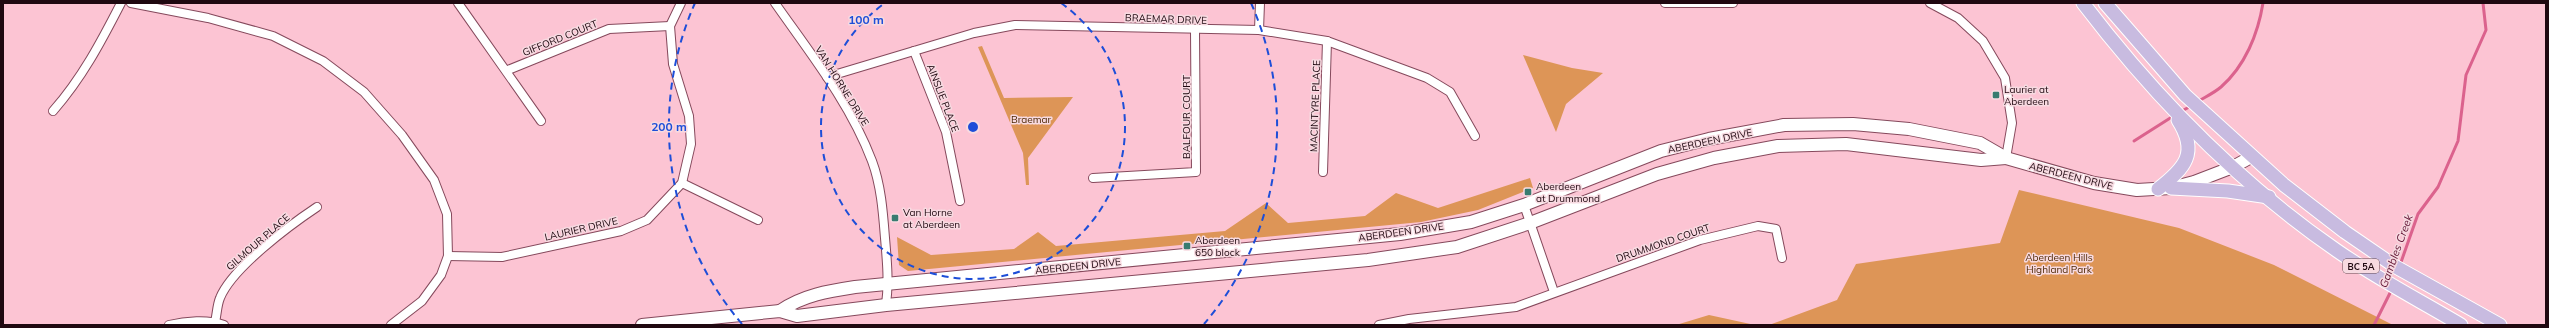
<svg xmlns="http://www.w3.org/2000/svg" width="2549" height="328" font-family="Mulish,sans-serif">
<rect width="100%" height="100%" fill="#fcc4d3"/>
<!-- green -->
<g fill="#dd9557">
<path d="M982 46 1004 98 1073 97 1028 158 1029 185H1026L1023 153 978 47Z"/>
<path d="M1523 55 1572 68 1603 73 1566 104 1556 132Z"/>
<path d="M1530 178 1533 188 1478 210 1421 222 908 271 899 265 897 237 931 255 1014 249 1038 232 1056 246 1225 231 1266 203 1288 223 1365 216 1396 193 1438 208Z"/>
<path d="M2019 190 2179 228 2274 265 2393 325H1769L1837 300 1856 264 2000 243Z"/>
<path d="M1709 315 1755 325H1676Z"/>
</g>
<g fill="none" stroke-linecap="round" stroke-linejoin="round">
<!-- stream -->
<g stroke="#db628d" stroke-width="3">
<path d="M2197 102C2205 97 2214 93 2221 87 2245 66 2258 34 2263 3"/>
<path d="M2180 112 2191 106"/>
<path d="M2134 141 2175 115"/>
<path d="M2400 265 2418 214 2438 187 2458 141 2466 75 2486 30 2483 3"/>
<path d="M2374 325 2392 289"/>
</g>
<!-- street casing -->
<g stroke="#85495c" stroke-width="10">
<g id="street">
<path d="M131 3 208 18 273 36 323 61 364 92 402 135 434 180 447 214 448 256 441 275 422 301 391 325"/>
<path d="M458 3 541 121"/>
<path d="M775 3C810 53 850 103 872 161 881 185 883 212 885 238 887 261 889 282 886 305"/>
<path d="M1665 3H1733"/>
<path d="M1930 3 1958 18 1983 41 2005 78 2012 123 2006 158"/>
<path d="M1259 30 1260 3"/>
<path d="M914 51 946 132 960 201"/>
<path d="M508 70 609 29 670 26"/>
<path d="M827 77 974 33 1015 25 1259 30 1327 41 1427 78 1450 92 1475 136"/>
<path d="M53 111C82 78 101 42 121 3"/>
<path d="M1323 172 1327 41"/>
<path d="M1093 178 1196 172 1195 30"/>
<path d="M682 183 758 220"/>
<path d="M1524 205 1554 292"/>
<path d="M448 256 502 257 621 231 647 220 682 183 691 144 689 116 673 64 670 26 681 3"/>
<path d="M215 322C217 314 217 305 220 298 232 268 290 225 317 207"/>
<path d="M169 325C185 321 208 319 224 325"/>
<path d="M1379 325 1409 319 1516 307 1700 240 1758 226 1776 229 1782 258"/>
</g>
</g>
<!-- secondary casing -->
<g stroke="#85495c" stroke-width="14">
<g id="secondary">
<path d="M780 311C803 295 829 291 855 287L1400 234 1471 222 1524 205 1661 151 1709 139 1784 125 1853 124 1909 129 1980 143 2006 158 2094 183 2137 190 2171 188 2194 182 2233 167 2251 157"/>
<path d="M642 325 780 311 797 316 886 305 1368 260 1457 247 1530 223 1657 174 1714 158 1778 146 1846 144 1981 160 2006 158"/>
</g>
</g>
<!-- primary casing -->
<g stroke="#fff" stroke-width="15">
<g id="primary">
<path d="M2083 3C2154 96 2239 183 2336 250 2376 278 2419 300 2461 325"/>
<path d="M2105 3 2185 95 2284 185 2345 232 2396 267 2500 325"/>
<path d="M2171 188 2228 191 2269 197"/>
<path d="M2158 189C2185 168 2199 153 2178 120"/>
</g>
</g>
<!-- street -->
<use href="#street" stroke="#fff" stroke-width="8"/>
<!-- secondary -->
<use href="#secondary" stroke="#fff" stroke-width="12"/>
<!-- primary -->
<use href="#primary" stroke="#c8bbe0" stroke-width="13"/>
</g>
<!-- distance rings -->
<g fill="none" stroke="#1d4ed8" stroke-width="2" stroke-dasharray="7 5">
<path d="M1061 3A152 152 0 1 1 885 3"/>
<path d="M742 324A304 304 0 0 1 695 3M1251 3A304 304 0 0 1 1204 324"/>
</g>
<!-- markers -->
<g fill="#387c70" stroke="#f7dae1" stroke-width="1.5">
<rect x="1992" y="91" width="8" height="8" rx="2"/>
<rect x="1524" y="188" width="8" height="8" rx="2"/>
<rect x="891" y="214" width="8" height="8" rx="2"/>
<rect x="1183" y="242" width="8" height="8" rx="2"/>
</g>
<g text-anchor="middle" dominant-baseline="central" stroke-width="3" stroke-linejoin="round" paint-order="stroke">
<!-- shield labels -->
<rect fill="#f7dae1" stroke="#60474f" stroke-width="1" x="2343" y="259" width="36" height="14" rx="3"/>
<g font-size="9" font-weight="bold" fill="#1f0810">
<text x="2361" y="266">BC 5A</text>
</g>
<!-- street labels -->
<g font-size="10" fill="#1f0810" stroke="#f7dae1">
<text transform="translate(1166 19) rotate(2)">BRAEMAR DRIVE</text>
<text transform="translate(560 38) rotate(-22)">GIFFORD COURT</text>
<text transform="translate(842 86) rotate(58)">VAN HORNE DRIVE</text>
<text transform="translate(943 98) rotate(69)">AINSLIE PLACE</text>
<text transform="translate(1315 106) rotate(-88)">MACINTYRE PLACE</text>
<text transform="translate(1186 117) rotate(-90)">BALFOUR COURT</text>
<text transform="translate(1710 141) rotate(-12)">ABERDEEN DRIVE</text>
<text transform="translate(2071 176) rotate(14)">ABERDEEN DRIVE</text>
<text transform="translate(581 229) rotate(-13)">LAURIER DRIVE</text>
<text transform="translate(1401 232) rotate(-8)">ABERDEEN DRIVE</text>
<text transform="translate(258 242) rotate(-41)">GILMOUR PLACE</text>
<text transform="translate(1663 243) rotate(-19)">DRUMMOND COURT</text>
<text transform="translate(1078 266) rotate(-6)">ABERDEEN DRIVE</text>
</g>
<!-- poi labels -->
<g font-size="10" fill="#1f0810" stroke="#f7dae1" text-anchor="start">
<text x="2004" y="89">Laurier at<tspan x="2004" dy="12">Aberdeen</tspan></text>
<text x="1536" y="186">Aberdeen<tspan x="1536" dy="12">at Drummond</tspan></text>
<text x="903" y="212">Van Horne<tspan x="903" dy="12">at Aberdeen</tspan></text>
<text x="1195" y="240">Aberdeen<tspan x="1195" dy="12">650 block</tspan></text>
</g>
<!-- park labels -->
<g font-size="10" fill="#4c2600" stroke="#f7dae1">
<text x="1031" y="119">Braemar</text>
<text x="2059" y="257">Aberdeen Hills<tspan x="2059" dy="12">Highland Park</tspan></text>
</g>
<!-- water labels -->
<g font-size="11" font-style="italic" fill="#611434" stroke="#f7dae1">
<text transform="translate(2396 251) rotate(-70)">Gambles Creek</text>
</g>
</g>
<circle cx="973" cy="127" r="6" fill="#1d4ed8" stroke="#f7dae1" stroke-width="2"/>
<g font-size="12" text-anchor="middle" font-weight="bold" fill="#1d4ed8" stroke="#f7dae1" stroke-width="3" stroke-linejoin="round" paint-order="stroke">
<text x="866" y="24">100 m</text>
<text x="669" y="131">200 m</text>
</g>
<!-- border -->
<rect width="2549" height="328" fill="none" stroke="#1f0810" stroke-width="8"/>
</svg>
